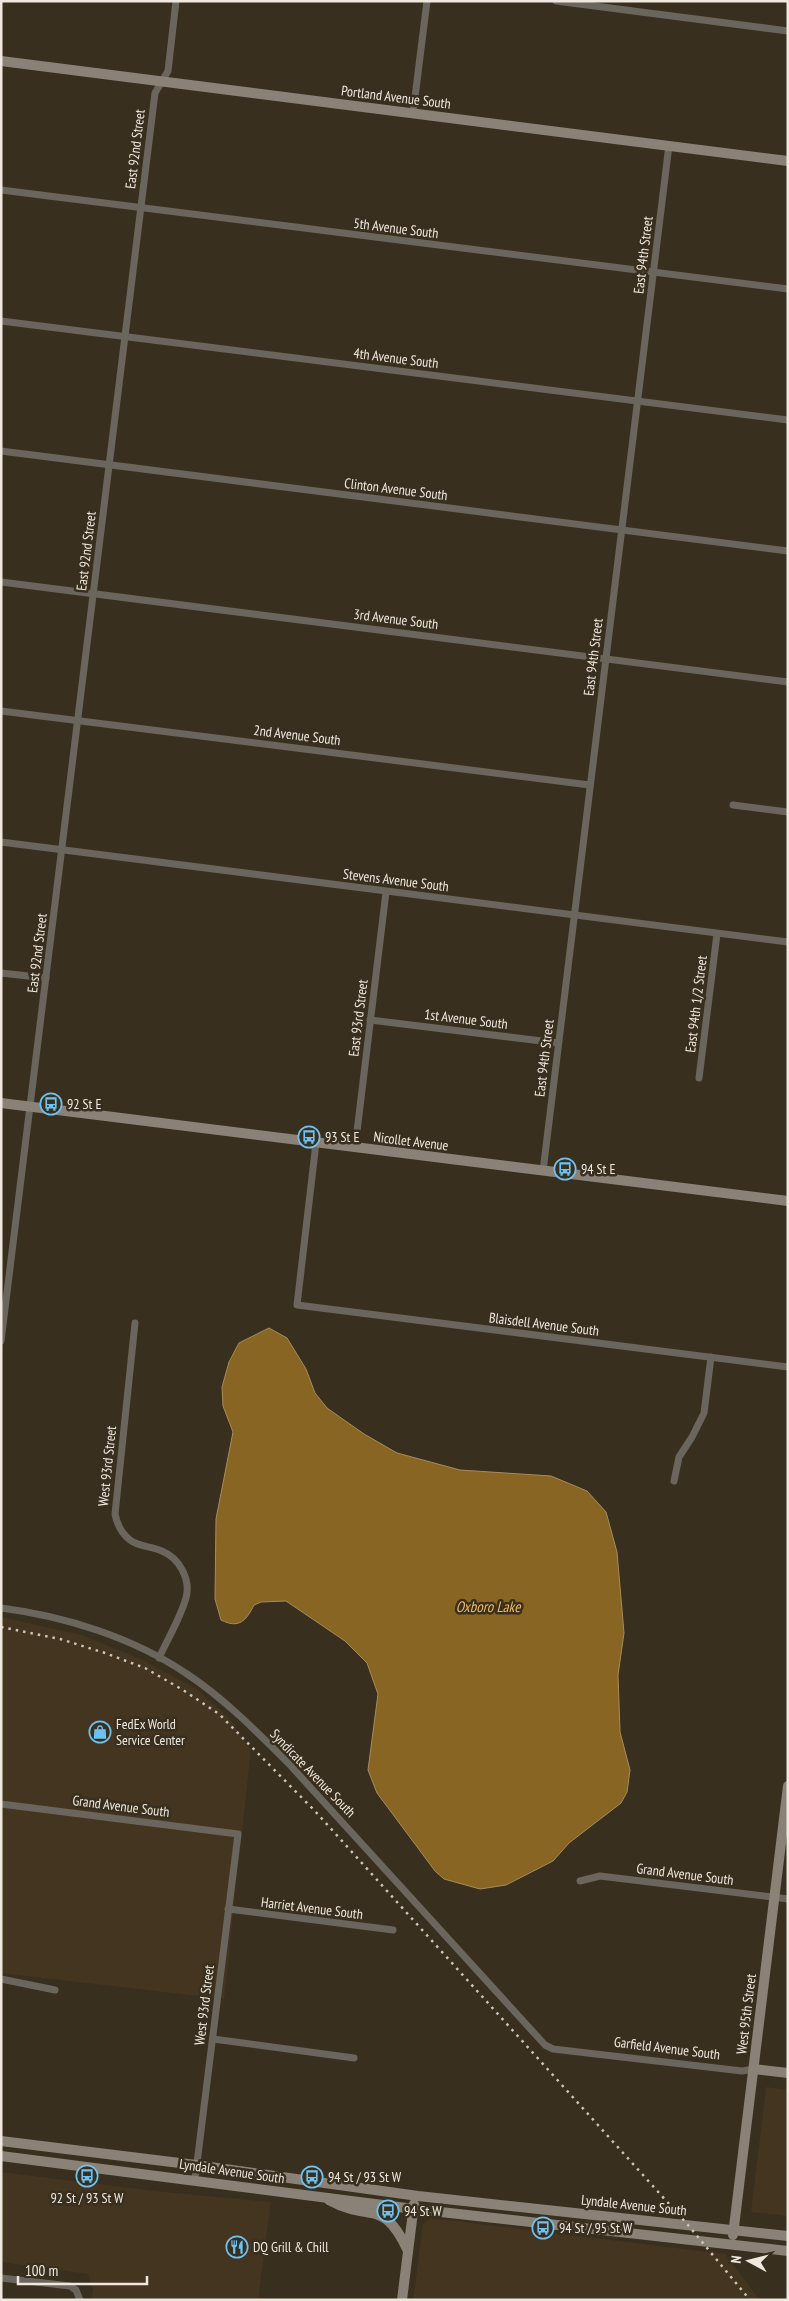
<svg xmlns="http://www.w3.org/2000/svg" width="789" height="2301" font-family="'PT Sans Narrow',sans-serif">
<rect width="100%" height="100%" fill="#392f1f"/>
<!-- built -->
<g fill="#43351f">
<path d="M1 1617 82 1635 143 1660 195 1688 229 1718 251 1750 224 1999 1 1973Z"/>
<path d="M766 2087 788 2090V2216L751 2212Z"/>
<path d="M1 2172 154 2191 271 2202 258 2300H91L93 2290 88 2274 1 2262Z"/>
<path d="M431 2218 725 2254 760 2300H413L423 2224Z"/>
</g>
<!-- water -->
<path fill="#886523" stroke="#a78c5b" d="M269 1328 287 1338 306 1369 315 1393 327 1408 364 1434 397 1453 460 1470 551 1476 587 1491 606 1512 617 1552 624 1633 618 1675 620 1732 630 1770 627 1792 621 1803 569 1843 553 1861 506 1885 480 1889 444 1879 435 1871 377 1793 368 1770 378 1694 367 1663 345 1641 286 1601 261 1602 254 1605C246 1621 239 1629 221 1620L215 1599 216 1519 233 1432 223 1406 222 1387 229 1362 239 1343Z"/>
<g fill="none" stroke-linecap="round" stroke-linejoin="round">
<!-- street -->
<g stroke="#6a655d" stroke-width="7">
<path d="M556 1 788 31"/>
<path d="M413 113 427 1"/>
<path d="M1 190 788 289"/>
<path d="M1 321 788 420"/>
<path d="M1 451 788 551"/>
<path d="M1 582 788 682"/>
<path d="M1 711 590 785"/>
<path d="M733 805 788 812"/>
<path d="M1 842 788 942"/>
<path d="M1 973 46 978"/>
<path d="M370 1020 558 1043"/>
<path d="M699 1078 717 934"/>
<path d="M316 1143 297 1305 788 1367"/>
<path d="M355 1148 386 892"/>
<path d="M543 1171 669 145"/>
<path d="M135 1323 115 1514C117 1524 121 1533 130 1540 139 1547 151 1546 162 1551 179 1558 191 1579 186 1598 180 1619 168 1638 159 1658"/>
<path d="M1 1341 155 93 168 71 176 1"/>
<path d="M674 1481 679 1457 692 1437 704 1413 711 1357"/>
<path d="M1 1608C65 1616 134 1638 187 1674 225 1699 258 1733 290 1765L545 2045 553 2049 742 2071 754 2069"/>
<path d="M1 1804 238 1834 195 2179"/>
<path d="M580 1881 600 1876 788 1899"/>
<path d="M228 1909 393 1930"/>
<path d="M1 1979 55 1990"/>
<path d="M213 2039 354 2058"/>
<path d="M1 2278 70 2286 76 2290 80 2300"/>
</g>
<!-- secondary -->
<g stroke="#8a8276" stroke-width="10">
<path d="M1 61 788 161"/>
<path d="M1 1103 788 1201"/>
<path d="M754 2069 788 2073"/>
<path d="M1 2141 196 2165 418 2196 788 2236"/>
<path d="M1 2156 414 2209 788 2251"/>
<path d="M329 2200C371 2223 383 2197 408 2251"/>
<path d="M733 2235 788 1786"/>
<path d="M402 2300 414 2204"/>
</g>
<!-- rail -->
<path stroke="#cdc5ba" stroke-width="2.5" stroke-dasharray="2.5 5" stroke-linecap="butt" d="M1 1627 60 1639 105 1653 145 1668 183 1690 219 1714 315 1811 688 2225 750 2300"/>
</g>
<!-- icons -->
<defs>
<g id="bus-ring" transform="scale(1.125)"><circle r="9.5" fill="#392f1f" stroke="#6dc2f3" stroke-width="1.5"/><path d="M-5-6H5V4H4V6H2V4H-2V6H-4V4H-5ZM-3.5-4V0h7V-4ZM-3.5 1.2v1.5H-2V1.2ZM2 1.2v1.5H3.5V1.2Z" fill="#6dc2f3"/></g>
<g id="shop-ring" transform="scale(1.125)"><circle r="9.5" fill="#392f1f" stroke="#6dc2f3" stroke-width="1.5"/><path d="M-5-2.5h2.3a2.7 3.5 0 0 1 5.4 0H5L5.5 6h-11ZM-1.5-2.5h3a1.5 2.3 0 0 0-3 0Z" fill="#6dc2f3"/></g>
<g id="restaurant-ring" transform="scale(1.125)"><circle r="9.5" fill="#392f1f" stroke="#6dc2f3" stroke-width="1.5"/><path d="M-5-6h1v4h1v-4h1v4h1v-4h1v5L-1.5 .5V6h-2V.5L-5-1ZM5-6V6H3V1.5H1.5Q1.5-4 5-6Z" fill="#6dc2f3"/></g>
</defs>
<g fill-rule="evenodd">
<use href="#bus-ring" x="51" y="1104"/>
<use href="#bus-ring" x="309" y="1137"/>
<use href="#bus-ring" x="565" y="1169"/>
<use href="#shop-ring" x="100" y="1732"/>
<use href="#bus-ring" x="87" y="2176"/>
<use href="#bus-ring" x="312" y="2177"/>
<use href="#bus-ring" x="388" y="2211"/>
<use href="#bus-ring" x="543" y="2228"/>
<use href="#restaurant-ring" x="237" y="2247"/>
</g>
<g text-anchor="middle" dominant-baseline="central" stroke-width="5" stroke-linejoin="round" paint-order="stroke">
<!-- street labels -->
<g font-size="14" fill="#efe8de" stroke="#392f1f">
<text transform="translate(396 97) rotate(7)">Portland Avenue South</text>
<text transform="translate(135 149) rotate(-83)">East 92nd Street</text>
<text transform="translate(396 228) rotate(7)">5th Avenue South</text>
<text transform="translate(643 255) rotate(-83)">East 94th Street</text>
<text transform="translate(396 358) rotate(7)">4th Avenue South</text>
<text transform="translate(396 489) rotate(7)">Clinton Avenue South</text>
<text transform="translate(86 551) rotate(-83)">East 92nd Street</text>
<text transform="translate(396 619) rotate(7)">3rd Avenue South</text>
<text transform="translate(593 657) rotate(-83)">East 94th Street</text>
<text transform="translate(297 735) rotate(7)">2nd Avenue South</text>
<text transform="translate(396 880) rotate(7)">Stevens Avenue South</text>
<text transform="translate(37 953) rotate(-83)">East 92nd Street</text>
<text transform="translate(696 1004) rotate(-83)">East 94th 1/2 Street</text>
<text transform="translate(358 1018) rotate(-83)">East 93rd Street</text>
<text transform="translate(466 1019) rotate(7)">1st Avenue South</text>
<text transform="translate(544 1058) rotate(-83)">East 94th Street</text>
<text transform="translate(411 1141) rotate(7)">Nicollet Avenue</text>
<text transform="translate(544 1324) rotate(7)">Blaisdell Avenue South</text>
<text transform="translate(107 1466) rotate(-84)">West 93rd Street</text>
<text transform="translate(313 1773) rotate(46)">Syndicate Avenue South</text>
<text transform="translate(121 1806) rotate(7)">Grand Avenue South</text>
<text transform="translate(685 1874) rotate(7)">Grand Avenue South</text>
<text transform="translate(312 1908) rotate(7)">Harriet Avenue South</text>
<text transform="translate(204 2005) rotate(-83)">West 93rd Street</text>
<text transform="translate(746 2014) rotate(-83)">West 95th Street</text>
<text transform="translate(667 2048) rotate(7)">Garfield Avenue South</text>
<text transform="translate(232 2171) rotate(8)">Lyndale Avenue South</text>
<text transform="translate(634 2205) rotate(6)">Lyndale Avenue South</text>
</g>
<!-- poi labels -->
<g font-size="14" fill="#efe8de" stroke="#392f1f" text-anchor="start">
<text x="67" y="1104">92 St E</text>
<text x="325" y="1137">93 St E</text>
<text x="581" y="1169">94 St E</text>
<text x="116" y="1724">FedEx World<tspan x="116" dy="16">Service Center</tspan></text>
<text x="328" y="2177">94 St / 93 St W</text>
<text x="87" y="2198" text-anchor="middle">92 St / 93 St W</text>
<text x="404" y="2211">94 St W</text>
<text x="559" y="2228">94 St / 95 St W</text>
<text x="253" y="2247">DQ Grill &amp; Chill</text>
</g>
<!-- water labels -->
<g font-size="15" font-style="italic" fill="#eeba60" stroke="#392f1f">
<text x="488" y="1606">Oxboro Lake</text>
</g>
</g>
<!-- border -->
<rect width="789" height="2301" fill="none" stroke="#efe8de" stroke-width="5"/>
<!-- north arrow -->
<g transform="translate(749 2261) rotate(277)" stroke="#392f1f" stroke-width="4" paint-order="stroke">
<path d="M0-4L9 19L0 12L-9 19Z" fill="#efe8de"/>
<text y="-8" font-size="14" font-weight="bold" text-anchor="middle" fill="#efe8de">N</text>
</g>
<!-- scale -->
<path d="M18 2276v8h129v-8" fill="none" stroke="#efe8de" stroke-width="2.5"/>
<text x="25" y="2276" font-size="15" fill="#efe8de" stroke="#392f1f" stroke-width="4" paint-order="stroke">100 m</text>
</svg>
